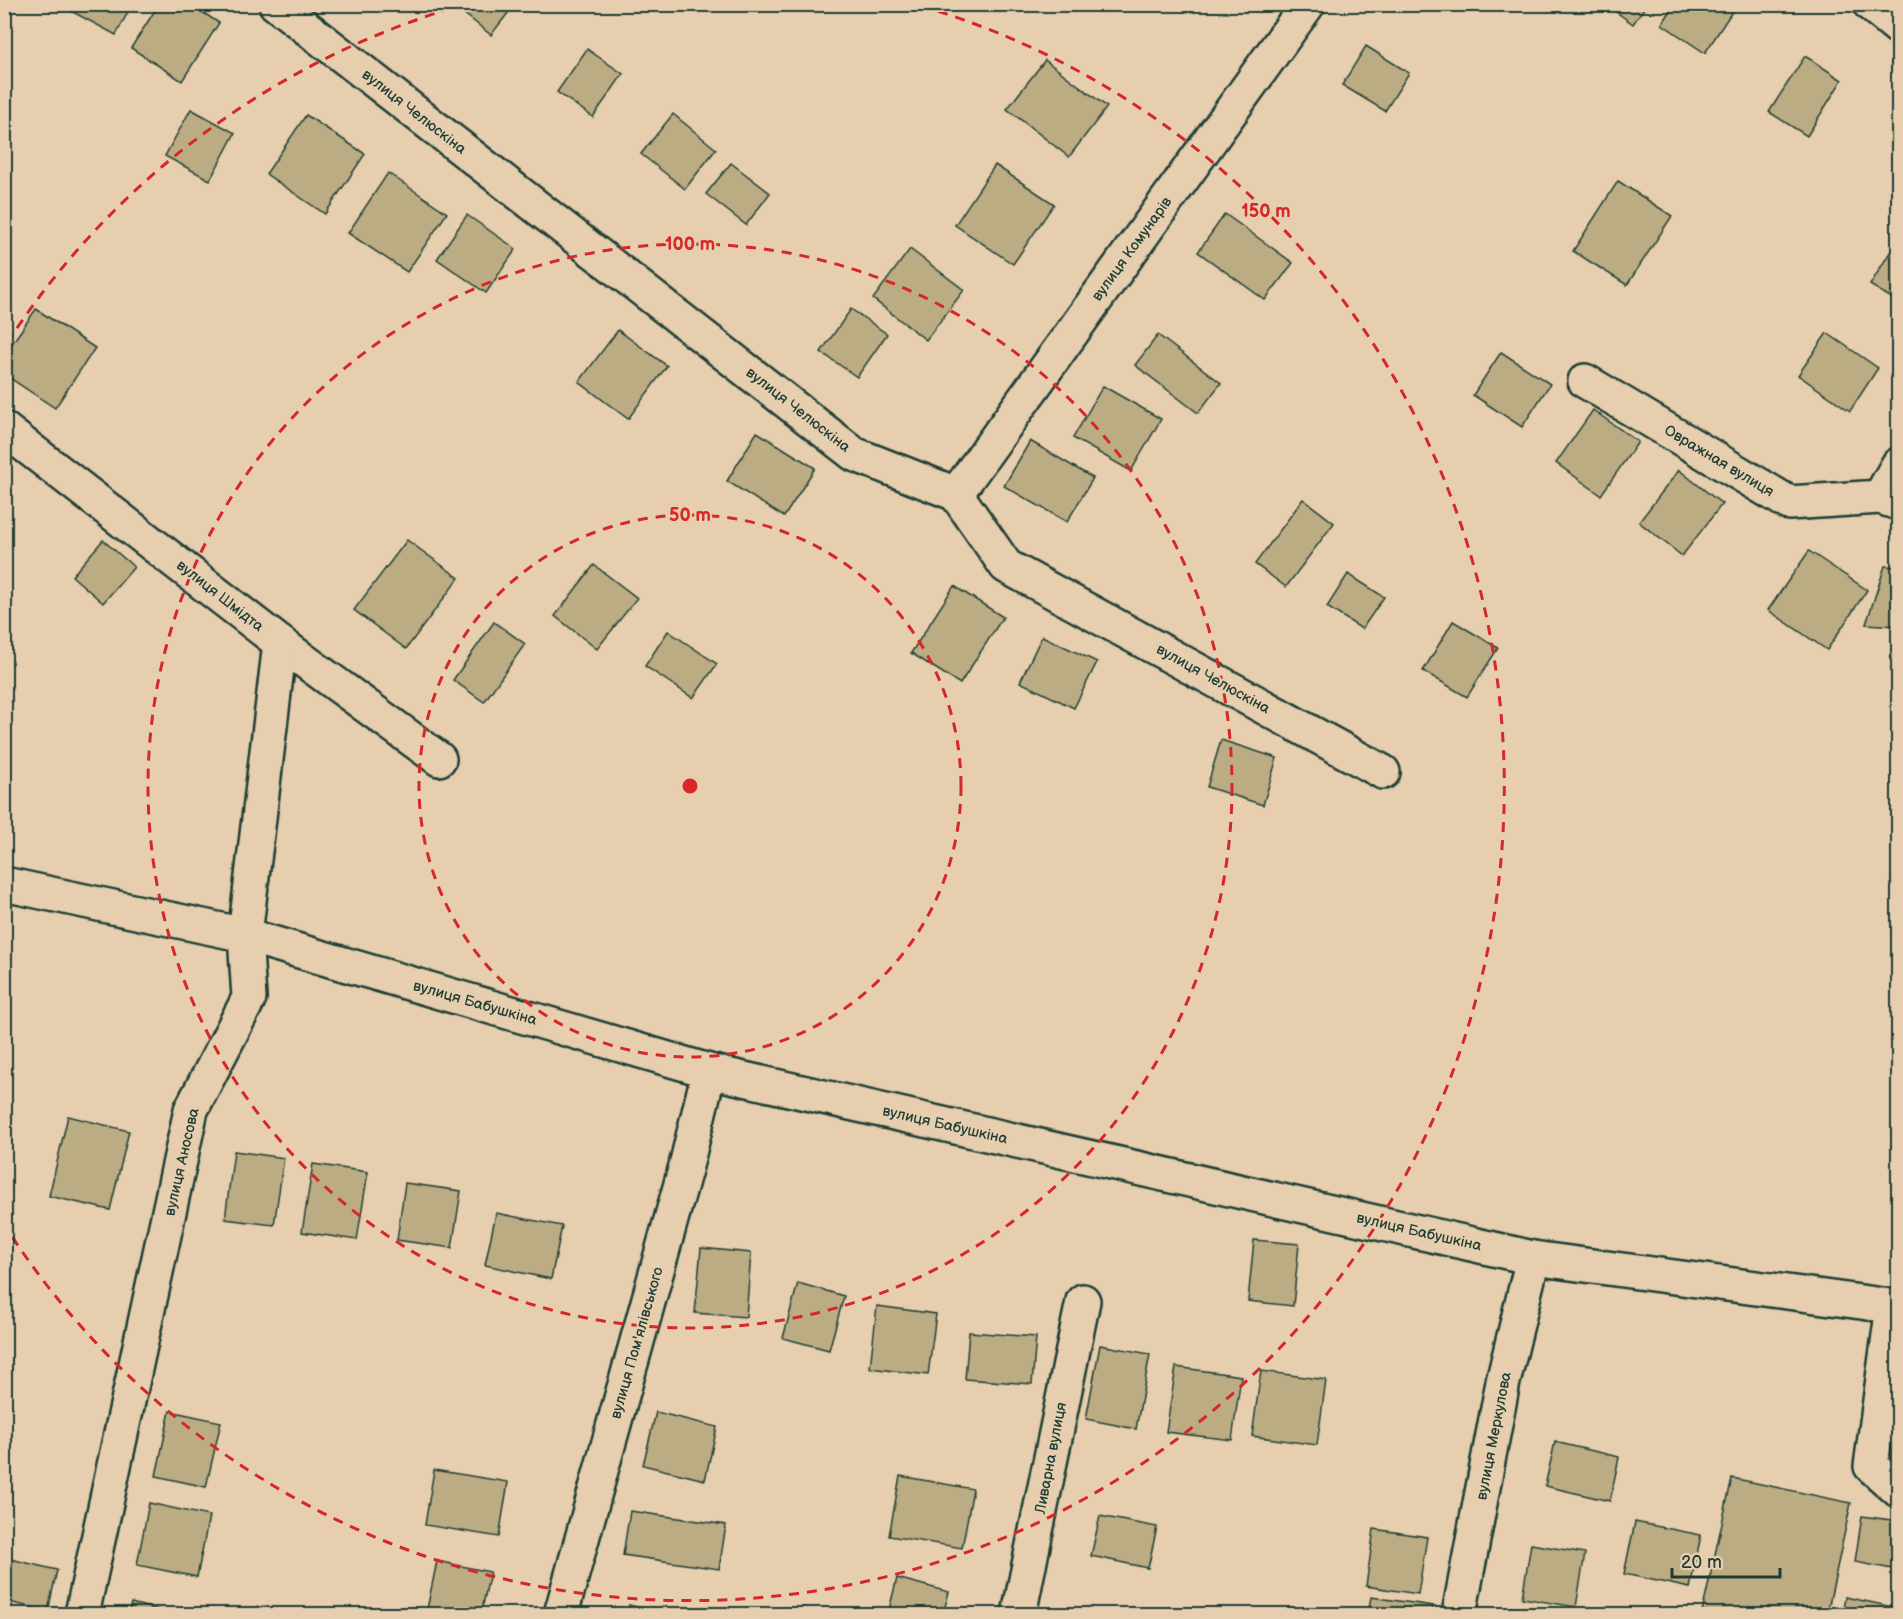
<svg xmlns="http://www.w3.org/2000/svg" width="1903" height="1619" font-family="'Balsamiq Sans',sans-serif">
<rect width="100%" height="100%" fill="#e6ceae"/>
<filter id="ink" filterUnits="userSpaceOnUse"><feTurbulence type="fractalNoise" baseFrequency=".0167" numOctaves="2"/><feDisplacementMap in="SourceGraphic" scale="12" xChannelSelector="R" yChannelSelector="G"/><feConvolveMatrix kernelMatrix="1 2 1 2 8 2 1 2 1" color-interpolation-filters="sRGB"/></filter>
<g filter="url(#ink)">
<!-- building -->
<g fill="#bbac84" stroke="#1f3d34" stroke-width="1.5">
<path d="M75 4H132L116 35 71 11Z"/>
<path d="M159 4H190L219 23 182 81 131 48Z"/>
<path d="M452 4H515L491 35Z"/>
<path d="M1605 4H1647L1633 24Z"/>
<path d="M1675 4H1737L1705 53 1662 24Z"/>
<path d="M1366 46 1409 73 1385 111 1342 85Z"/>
<path d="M587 49 623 74 593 117 557 92Z"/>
<path d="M1805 56 1842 80 1807 136 1769 112Z"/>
<path d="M1045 60 1107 107 1069 157 1007 109Z"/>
<path d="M191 109 235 133 210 180 165 156Z"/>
<path d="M673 114 716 149 685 189 641 154Z"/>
<path d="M306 115 365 154 325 214 266 174Z"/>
<path d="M731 163 770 193 746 225 706 194Z"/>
<path d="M995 165 1054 204 1013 264 955 225Z"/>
<path d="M388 173 447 213 407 272 348 233Z"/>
<path d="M1618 181 1672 216 1627 285 1573 251Z"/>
<path d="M1225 214 1293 263 1265 300 1198 252Z"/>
<path d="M467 215 516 249 486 293 437 259Z"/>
<path d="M1898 239V302L1870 285Z"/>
<path d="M910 249 964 290 926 340 873 299Z"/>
<path d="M36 309 95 348 55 408 4 374V355Z"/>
<path d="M851 309 887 334 857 377 821 352Z"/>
<path d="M618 330 667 366 628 419 579 382Z"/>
<path d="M1827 333 1878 368 1850 411 1798 375Z"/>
<path d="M1158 335 1221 383 1198 413 1135 365Z"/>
<path d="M1501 352 1550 384 1522 427 1473 395Z"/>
<path d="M1103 386 1161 419 1131 471 1073 438Z"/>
<path d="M1593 410 1638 442 1601 495 1556 463Z"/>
<path d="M757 432 815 468 784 517 727 481Z"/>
<path d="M1030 441 1093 478 1067 522 1004 486Z"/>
<path d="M1679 470 1722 504 1682 556 1639 522Z"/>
<path d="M1303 499 1334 523 1286 587 1255 564Z"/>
<path d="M103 540 134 567 103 603 72 576Z"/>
<path d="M407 540 459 578 406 649 354 610Z"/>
<path d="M1809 551 1867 590 1827 650 1768 610Z"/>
<path d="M594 565 637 598 597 649 555 616Z"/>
<path d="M1885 566 1898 567V626L1866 624Z"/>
<path d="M1348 574 1384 597 1362 629 1327 607Z"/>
<path d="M954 586 1003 617 960 684 911 653Z"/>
<path d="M1453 621 1498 648 1467 697 1423 671Z"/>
<path d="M494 622 525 644 484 702 453 680Z"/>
<path d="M668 631 717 664 693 698 645 666Z"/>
<path d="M1042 636 1097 662 1074 708 1020 682Z"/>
<path d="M1221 740 1277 758 1263 805 1207 787Z"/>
<path d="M68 1116 129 1131 110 1210 49 1196Z"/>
<path d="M234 1151 284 1158 274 1225 225 1219Z"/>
<path d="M313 1164 368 1172 357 1240 302 1232Z"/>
<path d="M405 1183 461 1191 452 1248 397 1240Z"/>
<path d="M496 1213 562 1226 551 1279 485 1265Z"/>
<path d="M1254 1240 1299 1244 1293 1306 1248 1301Z"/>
<path d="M701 1248 751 1253 746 1317 695 1313Z"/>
<path d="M798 1283 844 1296 829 1350 783 1338Z"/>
<path d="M877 1306 936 1314 928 1375 870 1368Z"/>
<path d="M969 1332 1036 1337 1032 1384 965 1379Z"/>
<path d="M1100 1345 1150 1354 1136 1429 1086 1419Z"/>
<path d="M1176 1367 1241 1376 1232 1440 1166 1432Z"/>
<path d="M1261 1371 1326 1380 1317 1445 1252 1436Z"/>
<path d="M170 1411 221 1422 206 1487 156 1476Z"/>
<path d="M656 1412 717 1427 705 1480 643 1465Z"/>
<path d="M1555 1442 1619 1457 1610 1501 1545 1486Z"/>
<path d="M434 1470 508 1482 499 1537 425 1525Z"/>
<path d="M900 1476 973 1489 962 1548 889 1536Z"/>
<path d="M1732 1478 1851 1503 1827 1614 1702 1613Z"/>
<path d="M149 1503 209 1516 197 1577 137 1565Z"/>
<path d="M630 1511 726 1525 719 1569 623 1555Z"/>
<path d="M1100 1516 1157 1527 1148 1568 1091 1556Z"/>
<path d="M1862 1516 1898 1521V1570L1855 1562Z"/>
<path d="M1635 1522 1701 1535 1690 1588 1624 1574Z"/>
<path d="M1374 1529 1427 1537 1418 1594 1366 1586Z"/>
<path d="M1531 1544 1585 1553 1576 1607 1522 1598Z"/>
<path d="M6 1558 57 1570 48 1611 4 1601Z"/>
<path d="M437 1561 490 1572 481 1614H426Z"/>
<path d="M897 1578 949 1592 943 1614H888Z"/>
<path d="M1371 1597 1433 1606 1432 1614H1368Z"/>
<path d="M1845 1597 1898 1608V1614H1842Z"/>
<path d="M131 1603 175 1614H128Z"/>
<path d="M629 1605 663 1614H627Z"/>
</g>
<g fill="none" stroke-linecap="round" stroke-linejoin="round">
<!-- minor casing -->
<g stroke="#1f3d34" stroke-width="38">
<g id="minor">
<path d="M276 4 854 454 956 494 1006 566 1383 772"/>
<path d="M1870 4 1898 27"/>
<path d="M1585 381 1789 503 1880 497 1898 503"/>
<path d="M4 429 280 643 439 759"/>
<path d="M956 494 1308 4"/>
<path d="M1880 497 1898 465"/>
<path d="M4 884 245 935 709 1071 1533 1258 1898 1307"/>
<path d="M1893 1306 1871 1466 1898 1490"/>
<path d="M82 1614 191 1110 249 998 245 935 280 643"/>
<path d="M561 1614 686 1166 709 1071"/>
<path d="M1019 1614 1083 1301"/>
<path d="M1459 1614 1503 1382 1533 1258"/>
</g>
</g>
<!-- minor -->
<use href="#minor" stroke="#e6ceae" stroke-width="33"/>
</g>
</g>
<!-- distance rings -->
<g fill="none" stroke="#d62828" stroke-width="3" stroke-dasharray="10 8">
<circle cx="690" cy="786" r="271"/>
<circle cx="690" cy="786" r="542"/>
<path d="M7 343A814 814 0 0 1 459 6M921 6A814 814 0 1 1 7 1229"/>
</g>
<g text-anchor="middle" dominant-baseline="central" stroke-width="4.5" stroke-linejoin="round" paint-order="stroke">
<!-- street labels -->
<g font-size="15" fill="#1f3d34" stroke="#e6ceae">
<text transform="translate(414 112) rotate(38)">вулиця Челюскіна</text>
<text transform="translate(1132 249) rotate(-54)">вулиця Комунарів</text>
<text transform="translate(798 410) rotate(38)">вулиця Челюскіна</text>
<text transform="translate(1719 461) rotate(31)">Овражная вулиця</text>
<text transform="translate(220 596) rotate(38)">вулиця Шмідта</text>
<text transform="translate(1213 679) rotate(29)">вулиця Челюскіна</text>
<text transform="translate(475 1003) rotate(16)">вулиця Бабушкіна</text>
<text transform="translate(945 1125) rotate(13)">вулиця Бабушкіна</text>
<text transform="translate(182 1162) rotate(-77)">вулиця Аносова</text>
<text transform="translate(1419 1232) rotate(13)">вулиця Бабушкіна</text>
<text transform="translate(637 1343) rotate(-74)">вулиця Пом'ялівського</text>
<text transform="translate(1494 1436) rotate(-79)">вулиця Меркулова</text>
<text transform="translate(1051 1458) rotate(-79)">Ливарна вулиця</text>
</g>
</g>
<circle cx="690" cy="786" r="9" fill="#d62828" stroke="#e6ceae" stroke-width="3"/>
<g font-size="18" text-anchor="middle" font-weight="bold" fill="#d62828" stroke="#e6ceae" stroke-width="4.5" stroke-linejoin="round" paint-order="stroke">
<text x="1266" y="217">150 m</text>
<text x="690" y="250">100 m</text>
<text x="690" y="521">50 m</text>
</g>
<!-- margin -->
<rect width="1903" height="1619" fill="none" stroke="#e6ceae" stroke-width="24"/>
<rect x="12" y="12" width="1879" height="1595" fill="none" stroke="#1f3d34" stroke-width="2" filter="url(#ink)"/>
<!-- scale -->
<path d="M1672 1568v9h108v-9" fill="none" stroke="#1f3d34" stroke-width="3"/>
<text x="1681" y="1568" font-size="18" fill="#1f3d34" stroke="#e6ceae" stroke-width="4.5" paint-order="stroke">20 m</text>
</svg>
